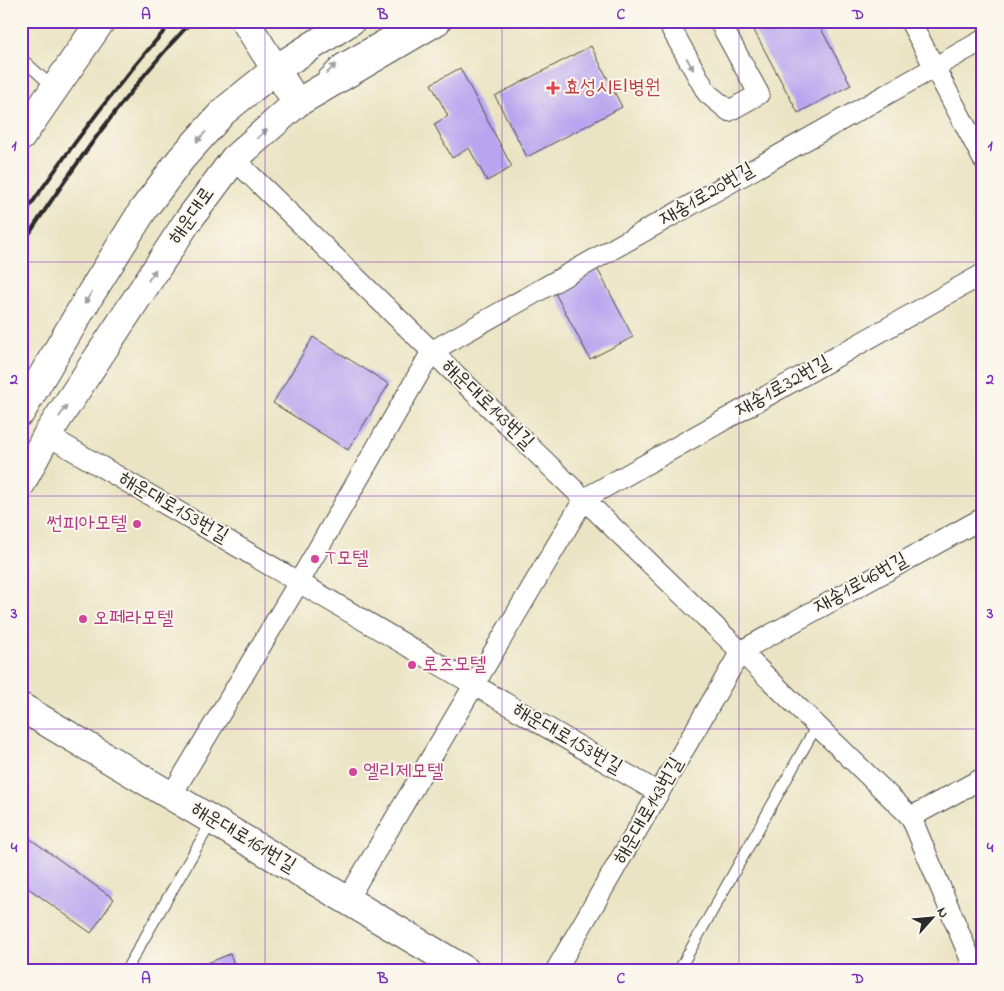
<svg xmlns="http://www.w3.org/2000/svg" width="1004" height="991" font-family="'Indie Flower','Poor Story',sans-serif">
<rect width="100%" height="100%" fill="#fbf7ec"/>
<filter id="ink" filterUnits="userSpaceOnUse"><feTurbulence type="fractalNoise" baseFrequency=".02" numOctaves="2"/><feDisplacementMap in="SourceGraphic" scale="10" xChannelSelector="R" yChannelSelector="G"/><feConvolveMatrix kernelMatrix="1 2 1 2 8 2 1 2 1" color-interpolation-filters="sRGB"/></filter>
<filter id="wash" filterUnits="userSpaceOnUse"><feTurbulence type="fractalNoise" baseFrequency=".0096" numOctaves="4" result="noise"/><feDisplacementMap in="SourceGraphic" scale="20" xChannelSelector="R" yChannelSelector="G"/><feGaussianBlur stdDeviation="1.12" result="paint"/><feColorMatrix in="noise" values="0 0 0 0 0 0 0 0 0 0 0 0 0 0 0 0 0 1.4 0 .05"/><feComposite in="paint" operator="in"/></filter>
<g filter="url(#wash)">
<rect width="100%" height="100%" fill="#ebe4c4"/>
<g id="blocks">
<!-- building -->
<g fill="#b7a6ef">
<path d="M749 21H817L851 85 798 113Z"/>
<path d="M591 46 622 107 527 157 495 96Z"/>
<path d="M460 68 512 167 487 181 469 148 452 158 434 124 448 116 431 84Z"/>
<path d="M597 268 633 337 590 359 554 291Z"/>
<path d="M313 337 389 384 348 450 273 403Z"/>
<path d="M29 838 114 899 91 933 21 883V849Z"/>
<path d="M230 954 236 970H190Z"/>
</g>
</g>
</g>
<g filter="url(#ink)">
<use href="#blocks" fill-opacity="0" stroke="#484742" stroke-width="1"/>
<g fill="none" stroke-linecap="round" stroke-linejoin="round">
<!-- lane casing -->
<g stroke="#484742" stroke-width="12">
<g id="lane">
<path d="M21 58 54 88"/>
<path d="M323 76 339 60 407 21"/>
<path d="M126 970 212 821"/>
<path d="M679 970 817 725"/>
</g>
</g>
<!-- street casing -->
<g stroke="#484742" stroke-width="22">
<g id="street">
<path d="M667 21 707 93 729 111 759 94 719 21"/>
<path d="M910 21 983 159"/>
<path d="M234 159 911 817 975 970"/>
<path d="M47 435 659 793"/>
<path d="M171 796 299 582 432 351 983 40"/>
<path d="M911 817 983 778"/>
<path d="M347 900 584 499 983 274"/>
<path d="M556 970 741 651 983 518"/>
</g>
</g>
<!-- secondary casing -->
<g stroke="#484742" stroke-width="30">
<g id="secondary">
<path d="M245 21 297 103"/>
<path d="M21 137 101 21"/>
<path d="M21 412 90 295 143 210 181 159 224 111 276 69 351 21"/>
<path d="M21 484 47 435 187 222 234 159 297 103 437 21"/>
<path d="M21 707 465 970"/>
</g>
</g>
<!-- lane -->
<use href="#lane" stroke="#fff" stroke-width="10"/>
<!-- street -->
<use href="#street" stroke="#fff" stroke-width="20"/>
<!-- secondary -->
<use href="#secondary" stroke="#fff" stroke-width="28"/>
<!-- rail -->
<g stroke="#2b2b2b" stroke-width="4">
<path d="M21 219C68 150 117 84 173 21"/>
<path d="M21 246C73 167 127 90 192 21"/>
</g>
</g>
<!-- one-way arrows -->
<defs><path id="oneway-solid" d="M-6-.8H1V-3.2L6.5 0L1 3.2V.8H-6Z" transform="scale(1.25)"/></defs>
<g fill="#a0a0a0">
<use href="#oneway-solid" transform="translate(690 64) rotate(61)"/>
<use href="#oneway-solid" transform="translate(331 69) rotate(-46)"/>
<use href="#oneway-solid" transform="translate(262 134) rotate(-41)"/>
<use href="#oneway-solid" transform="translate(201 137) rotate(132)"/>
<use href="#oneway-solid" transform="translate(152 275) rotate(-57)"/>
<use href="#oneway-solid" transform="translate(88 298) rotate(121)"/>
<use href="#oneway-solid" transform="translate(63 411) rotate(-57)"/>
</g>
</g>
<!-- grid -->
<path fill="none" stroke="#7b2cbf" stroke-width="1" stroke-opacity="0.55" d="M265 21V970M502 21V970M739 21V970M21 262H983M21 496H983M21 729H983"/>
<!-- markers -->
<path fill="#e0444e" stroke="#fbf7ec" stroke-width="2" d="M550.5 80.5h5v5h5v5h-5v5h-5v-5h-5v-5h5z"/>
<g fill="#d1479c" stroke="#fbf7ec" stroke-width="2">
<circle cx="137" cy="524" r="5"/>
<circle cx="315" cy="559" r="5"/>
<circle cx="83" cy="619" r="5"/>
<circle cx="412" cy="665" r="5"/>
<circle cx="353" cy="772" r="5"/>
</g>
<g text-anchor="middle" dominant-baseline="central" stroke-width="4" stroke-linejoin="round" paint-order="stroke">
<!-- health labels -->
<g font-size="20" fill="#be3a42" stroke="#fbf7ec" text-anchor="start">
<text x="564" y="88">효성시티병원</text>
</g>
<!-- street labels -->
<g font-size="20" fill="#2b2b2b" stroke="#fbf7ec">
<text transform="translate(707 195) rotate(-30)">재송1로20번길</text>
<text transform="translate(192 216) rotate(-55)">해운대로</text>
<text transform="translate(783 387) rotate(-29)">재송1로32번길</text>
<text transform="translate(487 405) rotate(44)">해운대로143번길</text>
<text transform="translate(173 508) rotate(30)">해운대로153번길</text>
<text transform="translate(861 584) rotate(-29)">재송1로46번길</text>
<text transform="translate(567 739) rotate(30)">해운대로153번길</text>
<text transform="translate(649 811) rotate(-60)">해운대로143번길</text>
<text transform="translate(243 838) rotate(31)">해운대로161번길</text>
</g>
<!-- hotel labels -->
<g font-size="20" fill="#b23c85" stroke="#fbf7ec" text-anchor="start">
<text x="127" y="524" text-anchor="end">썬피아모텔</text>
<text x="325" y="559">T모텔</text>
<text x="93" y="619">오페라모텔</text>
<text x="422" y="665">로즈모텔</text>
<text x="363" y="772">엘리제모텔</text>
</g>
</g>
<!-- margin -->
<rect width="1004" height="991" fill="none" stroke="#fbf7ec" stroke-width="55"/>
<!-- north arrow -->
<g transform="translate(932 918) rotate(63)" stroke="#fbf7ec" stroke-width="4" paint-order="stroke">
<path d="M0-4L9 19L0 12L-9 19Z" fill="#2b2b2b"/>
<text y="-8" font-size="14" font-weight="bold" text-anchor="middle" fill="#2b2b2b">N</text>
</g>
<rect x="28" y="28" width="948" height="936" fill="none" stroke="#7b2cbf" stroke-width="2"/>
<g font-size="16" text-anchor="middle" font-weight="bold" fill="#7b2cbf">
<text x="146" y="19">A</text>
<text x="383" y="19">B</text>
<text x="621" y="19">C</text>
<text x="858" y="19">D</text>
<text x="14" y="150">1</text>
<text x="990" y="150">1</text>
<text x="14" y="384">2</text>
<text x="990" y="384">2</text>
<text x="14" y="618">3</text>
<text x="990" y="618">3</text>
<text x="14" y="852">4</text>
<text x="990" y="852">4</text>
<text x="146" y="983">A</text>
<text x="383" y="983">B</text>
<text x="621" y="983">C</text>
<text x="858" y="983">D</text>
</g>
</svg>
